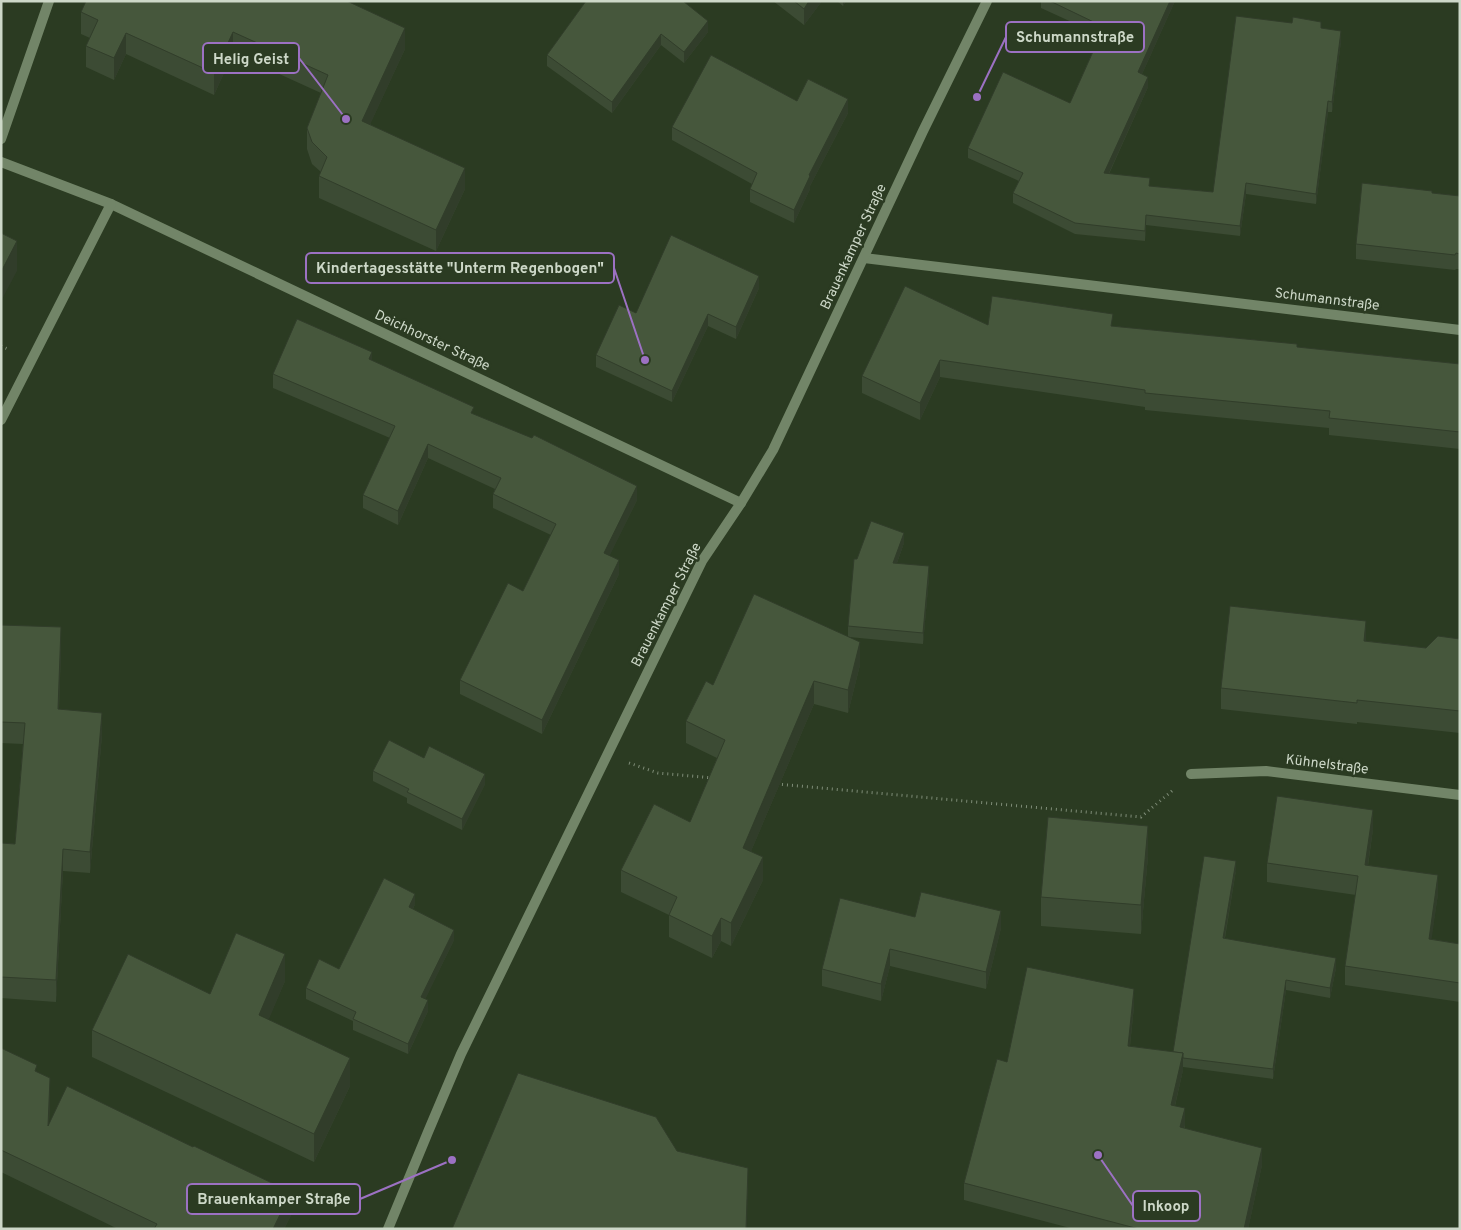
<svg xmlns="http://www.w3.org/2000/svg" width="1461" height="1230" font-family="Overpass,sans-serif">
<rect width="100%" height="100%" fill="#2b3b22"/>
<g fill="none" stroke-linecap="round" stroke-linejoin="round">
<!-- path -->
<g stroke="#7e8c77" stroke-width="3" stroke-dasharray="1 4" stroke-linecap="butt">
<path d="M1 346 10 350"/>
<path d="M629 763 658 773 713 778"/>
<path d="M777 784 1141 817 1173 790"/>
</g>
<!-- street -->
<g stroke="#728568" stroke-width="10">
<path d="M1 139 49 1"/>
<path d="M1 162 111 204 741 503"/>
<path d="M864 258 1460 330"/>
<path d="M1 420 111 204"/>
<path d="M1191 774 1266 771 1460 795"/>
<path d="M388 1229 428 1132 461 1054 702 561 741 503 773 450 923 131 987 1"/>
</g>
</g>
<!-- wall -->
<g fill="#3c4b34">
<path d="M586 1 708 32 684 63 661 45 612 113 547 66V55Z"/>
<path d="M773 1H822L804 25Z"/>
<path d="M837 1H846L843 6Z"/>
<path d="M1041 1H1175L1142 74 1148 87 1109 174 1150 186 1213 192 1321 28 1341 41 1332 112H1328L1316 204 1246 194 1240 236 1146 225 1145 241 1075 234 1013 203V193L1019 181 968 158V148L1070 103 1100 35 1041 8Z"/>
<path d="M81 12 405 49 370 124 465 189 436 251 319 198V176L321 172 312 164 307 149V128L321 93 233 53 214 95 126 54 114 80 86 67V46L90 38 81 34Z"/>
<path d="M797 101 848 113 810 186V189L794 223 750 202V189L752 184 672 140V127Z"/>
<path d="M1432 193 1460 196V269H1456L1455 270 1356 259V244Z"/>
<path d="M759 288 736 339 708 326 672 402 596 367V355L636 313Z"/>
<path d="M988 325 1113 326 1297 347 1460 364V449L1329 435V428L1145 410V407L940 377 920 420 862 393V376Z"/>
<path d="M372 361 637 500 609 556 619 574 542 734 460 694V680L523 591 551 535 493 508V494L495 489 428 458 398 525 363 508V495L390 438 273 388V374Z"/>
<path d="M904 543 897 563 929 577 923 644 849 637 860 665 848 713 814 704 751 851 763 880 731 946 721 941 712 958 669 937V915L621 892V870L690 822 717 758 686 743V721L713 685 848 637V626L857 559Z"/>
<path d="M1 625 61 649 59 709 102 735 90 873 63 871 56 1002 1 998V843L15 844 23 744 1 743Z"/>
<path d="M1460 639V733L1357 722V724L1221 709V688L1366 641 1426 648Z"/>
<path d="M424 758 485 784 462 830 407 803V798L373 781V771Z"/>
<path d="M1373 829 1368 866 1438 894 1431 939 1460 944V1002L1345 985V966L1356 895 1267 882V863Z"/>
<path d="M1148 856 1141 934 1041 926V897Z"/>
<path d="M1236 870 1225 938 1336 968 1330 998 1286 990 1273 1079 1183 1067V1070L1175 1106 1185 1125V1128L1262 1165 1248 1229H1074L964 1200V1183L1007 1062 1134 1006 1130 1046 1173 1052Z"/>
<path d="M415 904 413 909 454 940 425 999 428 1011 408 1054 353 1030V1021L306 999V988L339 969Z"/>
<path d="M915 917 1001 928 986 989 890 966 881 1001 822 986V969Z"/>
<path d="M285 981 268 1020 350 1086 314 1162 92 1057V1030L210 994Z"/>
<path d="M1 1048 37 1072 50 1101 49 1123 291 1215 284 1229H118L1 1172Z"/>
</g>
<!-- shaded-wall -->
<g fill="#313d2a">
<path d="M809 1H822L804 25V9Z"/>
<path d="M843 1H846L843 6Z"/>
<path d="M1170 1H1175L1138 83V72Z"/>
<path d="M708 21V32L684 63V52Z"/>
<path d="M405 28V49L362 142V121Z"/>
<path d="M1341 31V41L1332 112V102Z"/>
<path d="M233 32V53L214 95V73Z"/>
<path d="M126 33V54L114 80V58Z"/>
<path d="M661 34V45L612 113V102Z"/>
<path d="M1148 77V87L1104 184V173Z"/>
<path d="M848 99V113L810 186V189L794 223V210L809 175Z"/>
<path d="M1328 101V112L1316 204V194Z"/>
<path d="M465 168V189L436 251V230Z"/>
<path d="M1246 183V194L1240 236V226Z"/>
<path d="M1146 215V225L1145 241V231Z"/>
<path d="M17 241V271L1 301V272Z"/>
<path d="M759 276V288L736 339V327Z"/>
<path d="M708 314V326L672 402V391Z"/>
<path d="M372 352V365L369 359Z"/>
<path d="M940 360V377L920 420V403Z"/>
<path d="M428 444V458L398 525V511Z"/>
<path d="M637 486V500L604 567V553Z"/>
<path d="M904 533V543L893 574V563Z"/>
<path d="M619 560V574L542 734V720Z"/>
<path d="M929 566V577L923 644V633Z"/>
<path d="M1366 621V643L1364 641Z"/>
<path d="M61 627V649L58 731V709Z"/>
<path d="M860 642V665L848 713V690Z"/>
<path d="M814 681V704L743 870V848Z"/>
<path d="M102 713V735L90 873V852Z"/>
<path d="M485 774V784L462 830V819Z"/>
<path d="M1373 810V829L1365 884V865Z"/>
<path d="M1148 826V856L1141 934V905Z"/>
<path d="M63 849V871L56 1002V980Z"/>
<path d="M763 857V880L731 946V923Z"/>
<path d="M1236 861V870L1223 947V938Z"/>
<path d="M1438 875V894L1429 958V939Z"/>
<path d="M415 894V904L409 918V907Z"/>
<path d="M1001 911V928L986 989V972Z"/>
<path d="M721 918V941L712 958V936Z"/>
<path d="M454 930V940L421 1008V997Z"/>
<path d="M890 949V966L881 1001V984Z"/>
<path d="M285 954V981L259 1043V1015Z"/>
<path d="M1336 958V968L1330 998V988Z"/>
<path d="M1286 980V990L1273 1079V1069Z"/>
<path d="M1134 989V1006L1128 1063V1046Z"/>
<path d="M428 1000V1011L408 1054V1044Z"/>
<path d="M1183 1053V1070L1171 1122V1105Z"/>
<path d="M350 1058V1086L314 1162V1134Z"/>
<path d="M50 1078V1101L48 1149V1126Z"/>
<path d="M1185 1108V1125L1180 1144V1127Z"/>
<path d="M1262 1148V1165L1248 1229H1244Z"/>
<path d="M748 1168 747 1229H746Z"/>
<path d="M291 1192V1215L284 1229H273Z"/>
</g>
<!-- building -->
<g fill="#46573c" stroke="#313d2a">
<path d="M86 1H347L405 28 362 121 465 168 436 230 319 176 327 157 312 142 307 128 328 75 233 32 214 73 126 33 114 58 86 46 98 20 81 12Z"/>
<path d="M586 1H683L708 21 684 52 661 34 612 102 547 55Z"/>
<path d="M794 1H809L804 9Z"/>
<path d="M1050 1H1170L1138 72 1148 77 1104 173 1150 178 1149 186 1213 192 1236 16 1292 23 1293 17 1321 22V28L1341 31 1332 102 1328 101 1316 194 1246 183 1240 226 1146 215 1145 231 1075 223 1013 193 1023 173 968 148 1003 72 1070 103 1104 27Z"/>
<path d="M711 55 797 101 808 79 848 99 809 175 810 176 794 210 750 189 757 173 672 127Z"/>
<path d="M1362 183 1432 191V193L1460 196V254L1456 253 1455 255 1356 244Z"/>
<path d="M1 233 17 241 1 272Z"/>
<path d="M671 235 759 276 736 327 708 314 672 391 596 355 619 305 636 313Z"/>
<path d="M905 286 988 325 992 296 1113 314 1111 326 1297 344V347L1460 364V432L1329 418 1330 411 1145 393V390L940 360 920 403 862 376Z"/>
<path d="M297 319 372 352 369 359 474 407 471 413 532 438 534 435 637 486 604 553 619 560 542 720 460 680 508 583 523 591 556 524 493 494 501 478 428 444 398 511 363 495 395 426 273 374Z"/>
<path d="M871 521 904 533 893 563 929 566 923 633 848 626 854 559H857Z"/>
<path d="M754 594 860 642 848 690 814 681 743 848 763 857 731 923 721 918 712 936 669 915 677 897 621 870 654 804 690 822 725 740 686 721 706 681 713 685Z"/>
<path d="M1230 606 1366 621 1364 641 1426 648 1438 636 1460 639V711L1357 700V703L1221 688Z"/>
<path d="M1 625 61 627 58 709 102 713 90 852 63 849 56 980 1 977V843L15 844 25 723 1 722Z"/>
<path d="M389 740 424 758 429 746 485 774 462 819 407 792 409 789 373 771Z"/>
<path d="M1277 796 1373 810 1365 865 1438 875 1429 939 1460 944V983L1345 966 1358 876 1267 863Z"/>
<path d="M1048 817 1148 826 1141 905 1041 897Z"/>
<path d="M1204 856 1236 861 1223 938 1336 958 1330 988 1286 980 1273 1069 1183 1058V1053L1173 1052Z"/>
<path d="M384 878 415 894 409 907 454 930 421 997 428 1000 408 1044 353 1019 356 1012 306 988 319 959 339 969Z"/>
<path d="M921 892 1001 911 986 972 890 949 881 984 822 969 840 898 915 917Z"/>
<path d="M236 933 285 954 259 1015 350 1058 314 1134 92 1030 128 954 210 994Z"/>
<path d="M1027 967 1134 989 1128 1046 1183 1053 1171 1105 1185 1108 1180 1127 1262 1148 1244 1229H1139L964 1183 997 1059 1007 1062Z"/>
<path d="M1 1048 37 1065 35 1071 50 1078 48 1126 67 1086 193 1147 194 1146 291 1192 273 1229H154L157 1224 1 1150Z"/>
<path d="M518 1073 656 1117 677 1151 748 1168 746 1229H452Z"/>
</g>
<g text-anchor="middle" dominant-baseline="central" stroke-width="5" stroke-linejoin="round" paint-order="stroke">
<!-- street labels -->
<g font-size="14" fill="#cdd8c8" stroke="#2b3b22">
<text transform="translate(854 247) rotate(-65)">Brauenkamper Straße</text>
<text transform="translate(1327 300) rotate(7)">Schumannstraße</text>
<text transform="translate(432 341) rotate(25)">Deichhorster Straße</text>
<text transform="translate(667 605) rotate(-63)">Brauenkamper Straße</text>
<text transform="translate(1327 765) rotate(7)">Kühnelstraße</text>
</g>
</g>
<!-- callouts -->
<path fill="none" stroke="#9c71c3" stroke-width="2" d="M977 97L1006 37M346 119L299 58M645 360L614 268M452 1160L360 1199M1098 1155L1133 1206"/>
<g fill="#9c71c3" stroke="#2b3b22" stroke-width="2">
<circle cx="977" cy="97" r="5"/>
<circle cx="346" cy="119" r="5"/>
<circle cx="645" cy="360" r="5"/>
<circle cx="452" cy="1160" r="5"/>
<circle cx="1098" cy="1155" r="5"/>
</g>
<g fill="#2b3b22" stroke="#9c71c3" stroke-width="2">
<rect x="1006" y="22" width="138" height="30" rx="5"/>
<rect x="203" y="43" width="96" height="30" rx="5"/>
<rect x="306" y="253" width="308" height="30" rx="5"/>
<rect x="187" y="1184" width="173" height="30" rx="5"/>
<rect x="1133" y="1191" width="67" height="30" rx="5"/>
</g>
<g font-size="15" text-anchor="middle" font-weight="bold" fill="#cdd8c8">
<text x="1075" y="42">Schumannstraße</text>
<text x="251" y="64">Helig Geist</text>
<text x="460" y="273">Kindertagesstätte "Unterm Regenbogen"</text>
<text x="274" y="1204">Brauenkamper Straße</text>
<text x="1166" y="1211">Inkoop</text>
</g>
<!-- border -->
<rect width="1461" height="1230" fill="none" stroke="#cdd8c8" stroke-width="5"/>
</svg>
